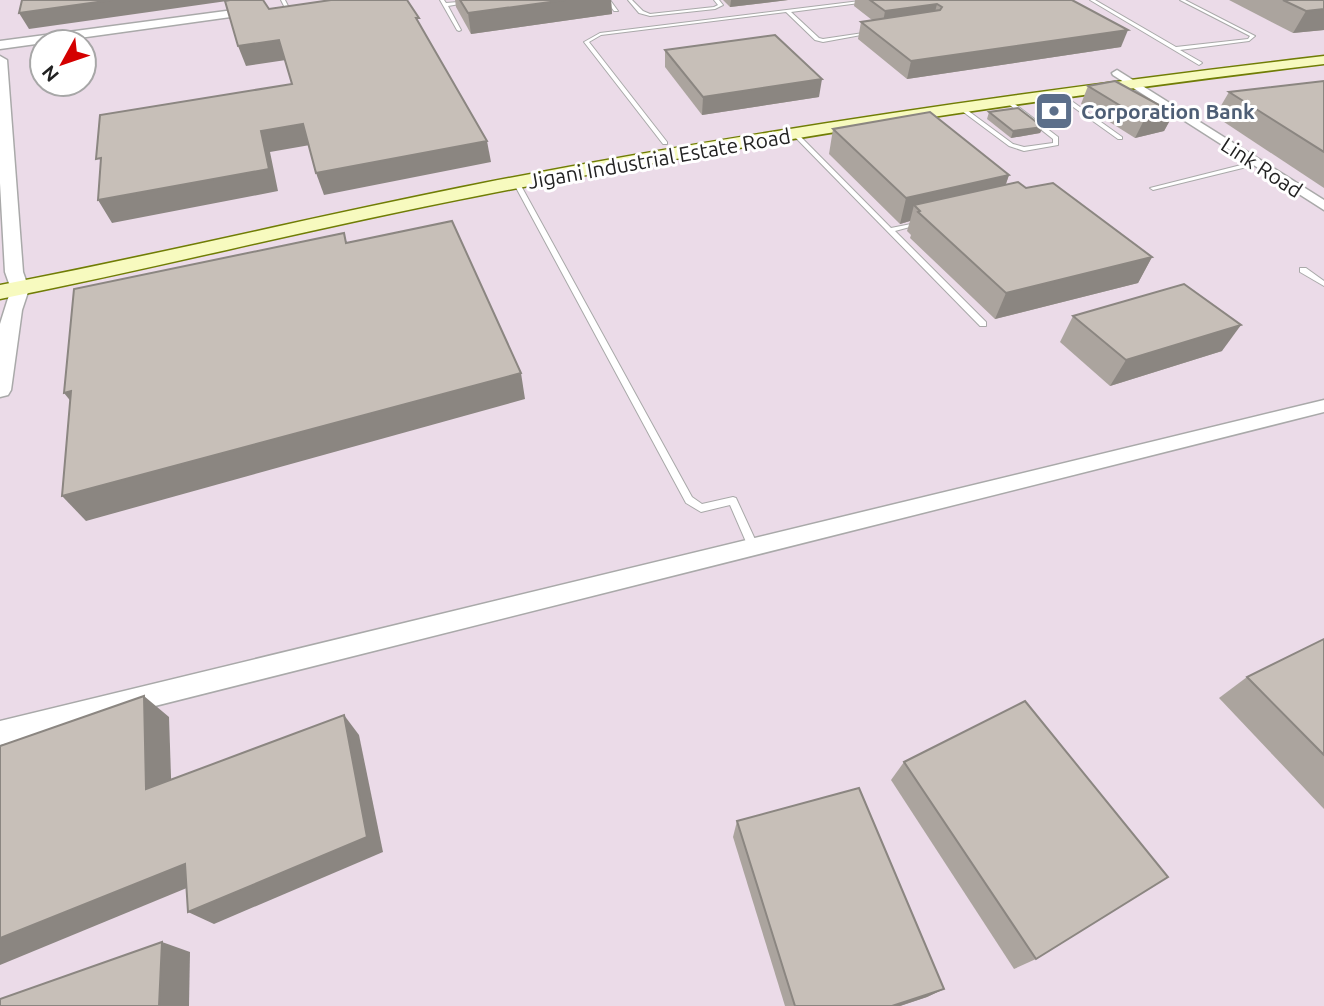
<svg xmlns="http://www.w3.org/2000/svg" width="1324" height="1006" font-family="Ubuntu,sans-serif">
<rect width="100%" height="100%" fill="#f2efe9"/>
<!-- industrial -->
<path fill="#ebdbe8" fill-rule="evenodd" d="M0 0H1324V1006H0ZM42 42H84V84H42Z"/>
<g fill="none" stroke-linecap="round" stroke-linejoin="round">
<!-- service casing -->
<g stroke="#a9a9a9" stroke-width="2">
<g id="service">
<path d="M281 0H285L289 8H285Z"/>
<path d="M440 0H444L446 3 483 0 448 6 461 30 459 31 457 30Z"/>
<path d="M606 0H610L618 11H614Z"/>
<path d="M628 0H632L643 11 650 14 714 7 718 5 714 0H719L723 5 715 9 650 16 639 13Z"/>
<path d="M868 0H882L791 12 819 38 823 39 870 32 872 33 823 42 815 40 786 12 601 35 589 42 667 142V144H663L584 42 600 33Z"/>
<path d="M1090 0H1095L1176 47 1248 39 1250 36 1180 0H1185L1255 36 1249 41 1180 50 1201 62 1202 63 1199 65Z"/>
<path d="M1055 92H1059L1122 137V139H1118L1055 94Z"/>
<path d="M1008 99 1058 137V145L1024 151 1009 146 958 108 963 107 1013 144 1024 147 1053 143V139L1006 102V100Z"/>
<path d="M793 133H797L891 228 921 222V224L895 231 986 322V326H980L793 135Z"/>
<path d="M1257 161 1260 163 1259 164 1153 190 1150 188Z"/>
<path d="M516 180 519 182 692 497 702 504 733 497 736 498 759 548 758 551H750L730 505 701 512 686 503 513 182Z"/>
<path d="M1300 268H1306L1324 281V286L1300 272Z"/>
</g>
</g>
<!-- minor casing -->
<g stroke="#a9a9a9" stroke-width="3">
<g id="minor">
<path d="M1117 70 1324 200V210L1113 75 1112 73Z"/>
<path d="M1324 400V412L0 745V721Z"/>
</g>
</g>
<!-- tertiary casing -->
<g stroke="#a9a9a9" stroke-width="3">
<g id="tertiary">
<path d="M263 6 267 8V12L0 49V41Z"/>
<path d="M0 56 7 60 23 272 29 289 22 310 11 390 8 395 0 397V324L11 289 5 272 0 183Z"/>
</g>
</g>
<!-- secondary casing -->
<g stroke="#707d05" stroke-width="3">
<path id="secondary" d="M1324 56V64C1042 98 761 140 482 195 321 226 161 267 0 299V285C162 254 321 215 483 183 761 129 1042 89 1324 56Z"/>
</g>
<!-- service -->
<use href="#service" fill="#fff" fill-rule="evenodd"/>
<!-- minor -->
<use href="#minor" fill="#fff" fill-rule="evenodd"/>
<!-- tertiary -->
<use href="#tertiary" fill="#fff" fill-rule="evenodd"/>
<!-- secondary -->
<use href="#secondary" fill="#f7fabf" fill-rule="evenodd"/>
</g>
<!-- wall -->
<g fill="#aba49e">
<path d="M455 0H611L612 14 471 34 456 7Z"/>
<path d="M723 0H788L730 7Z"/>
<path d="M855 0H1072L1121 47 907 79 858 39 861 22 872 20 854 6Z"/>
<path d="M1229 0H1324V30L1293 33Z"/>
<path d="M665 50 819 97 702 115 665 67Z"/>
<path d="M1324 81V188L1215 116 1229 92Z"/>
<path d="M1088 86 1174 113 1164 131 1135 138 1081 104Z"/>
<path d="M989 112 1043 127 1040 133 1011 138 987 119Z"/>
<path d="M833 129 1009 175 1006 184 1026 188 1152 257 1138 283 995 319 910 238 911 235 907 231 910 221 900 224 829 154Z"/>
<path d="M1073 316 1222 351 1110 386 1060 342Z"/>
<path d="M1324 639V809L1219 698 1247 677Z"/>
<path d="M904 762 1036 959 1014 969 891 780Z"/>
<path d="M737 821 944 989 927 997 900 1006H785L733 837Z"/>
</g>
<!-- shaded-wall -->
<g fill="#8b8681">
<path d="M112 0H260L227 1 29 29 19 13Z"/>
<path d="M565 0H611L612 14 471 34 468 13Z"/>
<path d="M731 0H788L730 7Z"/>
<path d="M937 4 933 20 882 28 885 11Z"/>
<path d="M1324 9V30L1293 33 1306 11Z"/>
<path d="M1128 30 1121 47 907 79 911 61Z"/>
<path d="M279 40 286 60 246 66 238 46Z"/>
<path d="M822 79 819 97 702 115 703 97Z"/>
<path d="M1174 113 1164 131 1135 138 1144 120Z"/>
<path d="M303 124 310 145 270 152 278 191 112 223 98 200 261 131Z"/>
<path d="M1043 127 1040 133 1011 138 1013 131Z"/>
<path d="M487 141 491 162 324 195 316 173Z"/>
<path d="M1009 175 1000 200 920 211 914 205 910 221 900 224 906 198Z"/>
<path d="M1152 257 1138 283 995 319 1006 293Z"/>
<path d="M1241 325 1222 351 1110 386 1126 360Z"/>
<path d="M521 373 525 399 86 521 62 496Z"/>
<path d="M71 391 85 419 64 393Z"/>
<path d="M144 696 169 717 172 806 146 789Z"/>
<path d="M344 715 359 735 383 852 214 924 188 912Z"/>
<path d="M185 864 211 878 0 965V938Z"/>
<path d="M162 942 190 952 189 1006H159Z"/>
<path d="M944 989 927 997 900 1006H892Z"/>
</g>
<!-- building -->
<g fill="#c7bfb8" stroke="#8b8681" stroke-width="2">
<path d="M22 0H112L19 13Z"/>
<path d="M230 0H263L269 9 331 0H407L419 18H416L487 141 316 173 303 124 261 131 269 169 98 200 101 158 96 159 100 115 292 84 279 40 238 46 225 1Z"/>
<path d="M460 0H565L468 13Z"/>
<path d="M870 0H1072L1128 30 911 61 861 22 940 10 942 7 937 4 885 11Z"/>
<path d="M1283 0H1324V9L1306 11Z"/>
<path d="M775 35 822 79 703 97 665 50Z"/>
<path d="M1115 81 1174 113 1144 120 1088 86Z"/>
<path d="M1324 81V152L1229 92Z"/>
<path d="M1018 108 1043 127 1013 131 989 112Z"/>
<path d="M930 112 1009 175 906 198 833 129Z"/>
<path d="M1018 182 1026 188 1053 183 1152 257 1006 293 918 212 920 211 914 205Z"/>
<path d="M452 221 521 373 62 496 71 391 64 393 74 289 344 233 346 243Z"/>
<path d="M1184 284 1241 325 1126 360 1073 316Z"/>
<path d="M1324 639V755L1247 677Z"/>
<path d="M144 696 146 789 344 715 367 837 188 912 185 864 0 938V746Z"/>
<path d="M1025 701 1168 877 1036 959 904 762Z"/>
<path d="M859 788 944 989 892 1006H795L737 821Z"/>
<path d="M162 942 159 1006H0V999Z"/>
</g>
<!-- icons -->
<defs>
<g id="bank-square" transform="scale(2.0125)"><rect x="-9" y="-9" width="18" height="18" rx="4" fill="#5c6f8a" stroke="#fff"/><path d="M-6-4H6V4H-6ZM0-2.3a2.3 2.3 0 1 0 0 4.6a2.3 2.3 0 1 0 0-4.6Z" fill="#fff"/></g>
</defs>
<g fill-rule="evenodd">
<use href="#bank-square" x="1054" y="111"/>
</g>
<g text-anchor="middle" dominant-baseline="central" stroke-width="6" stroke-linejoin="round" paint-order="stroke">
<!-- far-service labels -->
<g font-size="21" font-weight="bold" fill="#4e5e75" stroke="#fff" text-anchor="start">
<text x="1081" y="111">Corporation Bank</text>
</g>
<!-- far-street labels -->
<g font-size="21" fill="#222" stroke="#fff">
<text transform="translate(659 158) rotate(-10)">Jigani Industrial Estate Road</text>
<text transform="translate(1262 167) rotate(33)">Link Road</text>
</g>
</g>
<!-- north arrow -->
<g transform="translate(63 63) rotate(230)"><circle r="33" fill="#ffffff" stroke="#a7a7a7" stroke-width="2"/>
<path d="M0-5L12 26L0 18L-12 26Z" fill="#d40000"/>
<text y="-10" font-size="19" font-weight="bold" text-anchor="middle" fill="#222222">N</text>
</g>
</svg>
